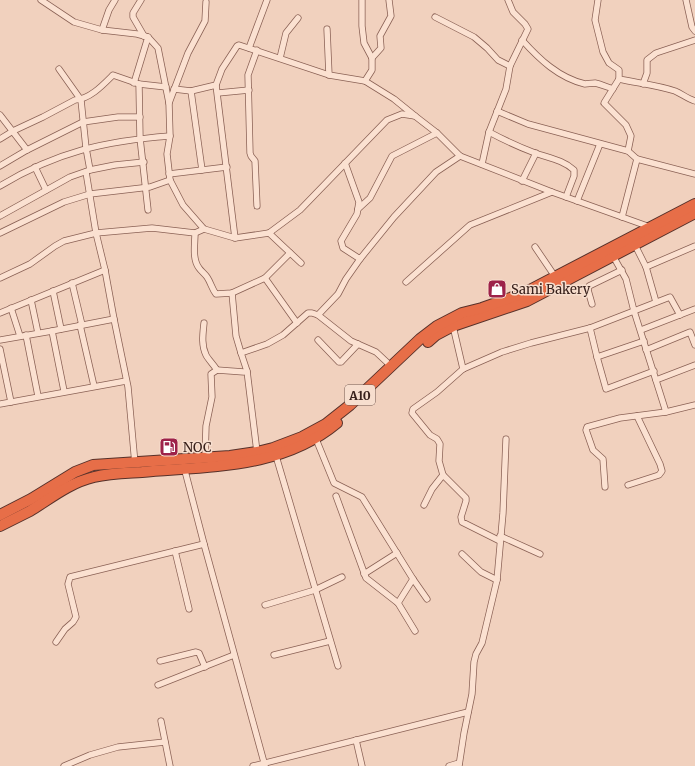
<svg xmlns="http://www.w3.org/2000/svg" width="695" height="766" font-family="Merriweather,serif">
<rect width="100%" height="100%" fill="#f1d1be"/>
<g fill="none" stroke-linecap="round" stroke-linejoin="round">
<!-- street casing -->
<g stroke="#8a6155" stroke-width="7">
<g id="street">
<path d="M41 0 74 22 102 30 137 34 148 37 158 48 169 103 170 136 167 154 170 180 183 205 204 229 235 238 269 233 300 210 387 120 402 114 415 116 437 133 460 156 552 192 650 227"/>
<path d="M141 0 133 13V17L144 36"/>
<path d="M362 0V26L364 43 372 58V70L365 81"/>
<path d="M598 0 595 20 603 52 609 63 619 70V79C637 83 657 85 675 91 682 94 688 99 695 101"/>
<path d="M686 0 692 27 695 31"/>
<path d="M435 17 474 37 487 48 498 60 510 66"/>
<path d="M327 29 329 75"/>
<path d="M102 30 109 10 115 0"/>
<path d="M522 40C539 59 559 78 585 84 588 84 591 83 595 83 600 84 607 87 613 89"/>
<path d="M249 48 267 0"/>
<path d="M280 58 286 33 298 18"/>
<path d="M372 58 381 48 380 36 391 16 389 0"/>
<path d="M59 69 81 100 86 148 90 170"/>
<path d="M619 79 604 103 626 125 631 136 628 151"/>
<path d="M134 83 148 37"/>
<path d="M139 84 140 138 148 210"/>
<path d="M643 84 647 73V60L656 53 695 40"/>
<path d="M216 85 235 238"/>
<path d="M174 89 191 91 216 85 222 69 237 46 239 45 329 75 365 81 394 99 415 116"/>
<path d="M191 91 202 170"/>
<path d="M218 93 249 90"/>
<path d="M169 103 188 53 205 21 206 2"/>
<path d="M497 111 528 124 628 151 637 159 622 217"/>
<path d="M0 115 27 150"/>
<path d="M489 132C504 140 519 147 535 153 549 158 563 160 574 170V176L566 197"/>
<path d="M0 139 13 131 43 117 75 100C90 99 103 85 113 75L139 84 166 87"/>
<path d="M637 159 695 174"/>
<path d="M345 163 359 202 357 214 341 241 343 248 360 259 394 217 436 172 460 156"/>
<path d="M482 164 489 132 506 89 510 66 528 29 525 24 513 12 508 0"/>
<path d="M0 166 27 150 83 122 118 117H140"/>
<path d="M35 167 46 190"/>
<path d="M169 174 227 167"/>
<path d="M522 181 536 153"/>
<path d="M0 186C56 152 105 141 170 136"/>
<path d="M577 201 600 144"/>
<path d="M257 206 255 161 251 156 250 153 248 75 257 50"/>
<path d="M358 209 370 198 392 156 437 133"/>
<path d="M0 216 70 177 90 170 115 165 144 162"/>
<path d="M0 233 64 202 90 194 150 187 170 180"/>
<path d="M195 233C195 244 192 259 199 268 201 271 205 274 207 277 211 283 212 289 216 294L232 293 265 278 290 253"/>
<path d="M269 233 301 263"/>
<path d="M634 243 646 267 656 302"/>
<path d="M535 247 556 278"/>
<path d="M613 256 626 279 634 311 666 412"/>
<path d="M646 267 695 246"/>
<path d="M0 278 30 264 55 246 64 241 96 233 86 172"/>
<path d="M265 278 297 323"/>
<path d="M406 282 470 225 552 192"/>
<path d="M72 283 82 325"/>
<path d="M53 291 61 329"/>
<path d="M232 293 236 336 241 353"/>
<path d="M31 300 38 333"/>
<path d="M592 304 588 290 589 286 622 270"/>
<path d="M11 308 20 336"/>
<path d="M0 313 105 270"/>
<path d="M318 315 351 341 376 352 391 366"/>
<path d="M204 323C203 333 201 345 206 355 208 359 213 364 217 370"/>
<path d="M80 325 94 386"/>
<path d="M453 326 463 369"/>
<path d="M590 328 597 357 606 389 654 371"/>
<path d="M641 330 695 309"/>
<path d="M52 331 64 391"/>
<path d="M26 335 38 396"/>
<path d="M0 340 52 331 114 319"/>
<path d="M318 340 339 362H341L358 344"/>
<path d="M0 349 11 402"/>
<path d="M646 350 690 332 695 345"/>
<path d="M597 357 644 341"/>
<path d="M656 380 695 365"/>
<path d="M0 404 126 381"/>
<path d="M316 439 334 483 362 497 413 579 427 599"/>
<path d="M257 452 247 371 241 353 267 344 283 335 308 313H312L318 315 338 294 346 279 360 259"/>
<path d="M276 456 338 666"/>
<path d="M205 459 206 426 212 397 211 374 217 370 244 372 247 371"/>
<path d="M135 464 128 387 114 319 105 270 96 233 152 228 195 233 204 229"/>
<path d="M184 467 204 544 265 766"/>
<path d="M628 485 659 475 662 471 660 464 637 416"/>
<path d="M605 487 603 459 593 450 586 430 587 427 620 418 666 412 695 405"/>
<path d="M336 496 366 578 398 603 415 631"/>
<path d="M424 505 432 489 443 475"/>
<path d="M500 536 540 554"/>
<path d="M500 541 462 522 461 517 466 501V498L443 475 439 461 440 444 437 439 430 435 412 413 413 409 437 392 463 369 502 352 531 343 590 328 670 297 680 315"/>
<path d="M175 551 189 609"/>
<path d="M462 554 481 572 497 580"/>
<path d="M364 574 397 553"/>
<path d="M398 603 413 579"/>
<path d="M265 605 315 590 342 577"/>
<path d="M56 642 65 629 73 622 76 617 68 584 70 577 204 544"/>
<path d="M274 655 330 641"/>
<path d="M160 661 196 652 199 653 205 667"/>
<path d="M158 685 234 655"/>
<path d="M161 721 170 766"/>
<path d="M356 740 362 766"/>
<path d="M64 766 90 755 118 747 165 742"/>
<path d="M253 766 468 712"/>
<path d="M449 766 459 763"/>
<path d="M459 766 464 733 472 694 474 662 476 654 482 643 497 580 503 513 506 439"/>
</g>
</g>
<!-- highway casing -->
<g stroke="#57312a" stroke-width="12">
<g id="highway">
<path d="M428 342 436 335 453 326 527 301 695 213"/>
<path d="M0 515 31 499 75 472 93 465 230 456 257 452 273 448 302 437 326 424 350 405 420 339 437 326 462 313 482 308 524 293 695 204"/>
<path d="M0 526C10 521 20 516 30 511 51 498 69 483 94 477 110 473 125 473 142 472 209 466 282 469 337 423"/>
</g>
</g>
<!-- street -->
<use href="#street" stroke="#fbe1d1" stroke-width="5.5"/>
<!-- highway -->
<use href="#highway" stroke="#e76e48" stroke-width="10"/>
</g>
<!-- icons -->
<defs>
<g id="shop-square" transform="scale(1)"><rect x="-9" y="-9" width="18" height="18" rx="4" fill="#9d224a" stroke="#f7dece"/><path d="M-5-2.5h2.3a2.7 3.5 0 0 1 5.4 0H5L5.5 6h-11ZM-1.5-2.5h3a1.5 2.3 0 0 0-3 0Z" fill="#fff"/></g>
<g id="fuel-square" transform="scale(1)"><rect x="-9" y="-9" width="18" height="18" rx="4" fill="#9d224a" stroke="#f7dece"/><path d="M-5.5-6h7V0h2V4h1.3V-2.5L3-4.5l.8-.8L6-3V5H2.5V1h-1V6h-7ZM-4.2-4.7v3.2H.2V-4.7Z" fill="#fff"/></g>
</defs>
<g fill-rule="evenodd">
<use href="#shop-square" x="497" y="289"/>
<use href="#fuel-square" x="169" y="447"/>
</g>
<g text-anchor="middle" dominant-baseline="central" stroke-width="3" stroke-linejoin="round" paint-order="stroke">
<!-- shield labels -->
<rect fill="#f7dece" stroke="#715951" stroke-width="1" x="345" y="385" width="30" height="20" rx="3"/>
<g font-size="12" font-weight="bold" fill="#38201b">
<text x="360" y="395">A10</text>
</g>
<!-- poi labels -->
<g font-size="13" fill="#38201b" stroke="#f7dece" text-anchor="start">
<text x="511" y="289">Sami Bakery</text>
<text x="183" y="447">NOC</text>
</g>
</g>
</svg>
